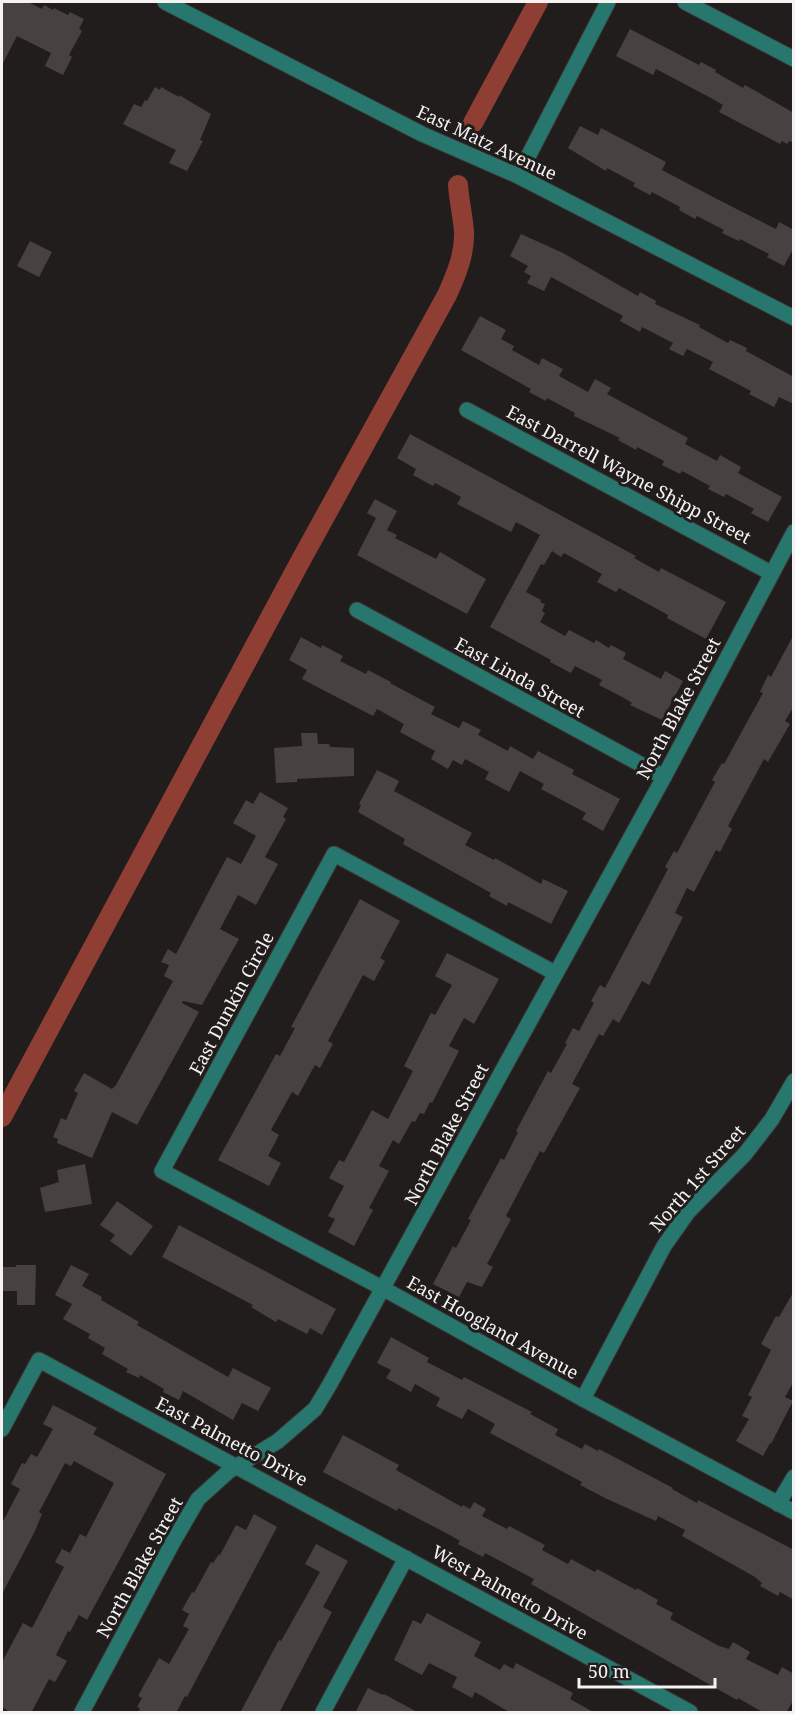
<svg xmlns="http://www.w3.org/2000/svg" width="795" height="1714" font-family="'Noto Serif',serif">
<rect width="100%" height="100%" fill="#221d1d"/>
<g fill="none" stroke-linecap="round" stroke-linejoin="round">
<!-- canal -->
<g stroke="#8e3e33" stroke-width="20">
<path d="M473 123 538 2"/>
<path d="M2 1117 301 560 447 295C456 275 465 254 464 232 463 216 459 201 458 185"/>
</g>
</g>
<!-- building -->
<g fill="#474241">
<path d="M2 2H28L42 9 44 5 53 10 54 8 68 15 70 12 84 19 79 29 82 31 69 55 72 57 63 75 45 66 51 53 17 36 2 65Z"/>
<path d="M630 29 699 65 701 62 716 70 715 72 743 88 745 85 794 113V143L789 141 787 144 782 141 780 144 719 112 723 105 711 98 656 69 653 75 616 56Z"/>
<path d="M155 87 160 90 161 87 179 97V95L211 114 200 140 203 141 187 171 169 163 176 150 123 124 134 104 141 107 145 100 147 101Z"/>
<path d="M580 126 598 135 601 128 666 162 662 170 715 198 776 229 779 222 794 230V247L784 266 767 257 769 254 740 239 739 241 722 233 724 230 697 216 695 219 679 210 680 207 652 192 650 195 633 186 635 183 607 168 606 171 568 148Z"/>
<path d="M521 234 563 253 638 296 640 292 656 301 655 304 700 325 699 327 728 343 730 340 747 348 746 351 794 377V404L779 397 774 407 749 394 751 391 709 369 713 362 687 349 683 356 669 349 673 343 642 327 640 332 620 321 623 316 551 277 544 291 527 283 531 276 524 272 528 266 510 256Z"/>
<path d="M30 241 52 252 39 277 17 266Z"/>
<path d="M480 316 506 330 501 339 514 346 512 350 539 365 542 358 563 369 559 376 588 392 595 379 611 388 607 394 688 438 685 444 717 461 720 455 741 467 738 473 782 497 768 522 751 513 754 509 726 494 724 497 708 489 710 486 682 471 680 474 662 465 664 461 637 447 636 450 618 440 620 438 574 416 575 413 547 398 546 401 529 392 531 389 461 350Z"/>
<path d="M410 434 636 556 634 558 659 572 661 568 726 602 706 639 667 618 668 615 619 588 616 592 597 582 602 574 564 553 561 557 552 551 544 565 541 564 526 592 541 600 540 602 545 604 542 611 545 613 540 622 565 636 569 630 594 643 596 640 609 648 611 645 626 653 623 659 661 679 665 671 683 681 662 720 630 705 632 703 624 698 599 685 602 680 575 666 571 673 550 662 551 660 490 627 540 535 516 522 511 532 457 504 461 497 435 483 433 486 413 475 416 469 397 458Z"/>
<path d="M375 499 397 511 387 530 397 535 395 538 436 559 440 552 486 579 467 614 357 555 376 518 367 513Z"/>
<path d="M794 634V706L785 721 790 724 768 762 764 759 728 826 732 829 720 852 716 850 694 892 687 888 675 913 683 917 649 985 642 981 619 1023 613 1019 603 1036 599 1034 572 1084 580 1088 544 1153 540 1151 506 1216 511 1219 487 1264 493 1267 482 1287 467 1282 459 1297 433 1284 453 1246 456 1248 471 1220 468 1219 501 1158 504 1160 518 1132 516 1131 548 1071 551 1073 567 1044 565 1043 573 1028 579 1031 594 1003 591 1001 600 985 605 988 668 869 665 867 674 851 677 853 715 782 712 780 722 763 724 764 763 693 760 692 768 675 771 677Z"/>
<path d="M301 637 321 648 322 645 343 656 340 661 366 674 368 670 391 682 390 683 435 707 431 714 459 728 463 721 481 730 478 735 508 751 510 746 533 759 538 751 574 770 572 774 620 799 603 831 582 819 586 813 541 789 544 784 520 771 509 792 485 779 489 772 465 759 462 765 453 760 448 769 431 759 435 751 400 732 404 724 377 709 373 716 302 679 307 670 289 660Z"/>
<path d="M301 733H317L318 744H329L330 747 354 748V776L297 779V782L276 783 274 748 302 746Z"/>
<path d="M377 770 399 781 394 791 472 833 465 845 494 860 495 858 541 884 543 879 568 891 551 924 508 902 507 906 489 896 491 893 403 844 405 839 358 812 361 805 359 804Z"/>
<path d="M260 792 288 808 283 817 286 819 265 857 278 864 256 905 238 895 220 929 239 939 202 1005 183 1001 182 1003 199 1012 137 1125 112 1112 92 1158 57 1143 58 1139 53 1137 61 1118 66 1120 78 1093 74 1091 84 1073 112 1089 116 1085 173 981 164 976 169 965 161 962 168 949 176 954 227 857 241 864 256 836 233 823 246 800 253 804Z"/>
<path d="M360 899 400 921 380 958 385 961 374 981 363 975 328 1041 333 1044 320 1068 315 1065 298 1096 292 1092 271 1130 279 1135 268 1156 281 1163 269 1186 218 1160 276 1054 280 1056 295 1028 291 1027Z"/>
<path d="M447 953 499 979 474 1024 464 1018 449 1046 459 1051 432 1103 430 1102 424 1114 420 1113 415 1122 412 1121 399 1144 393 1140 379 1166 389 1171 369 1208 373 1210 354 1246 328 1232 335 1219 328 1216 344 1186 329 1178 339 1160 344 1162 372 1110 388 1119 413 1071 404 1066 431 1013 435 1015 452 985 435 976Z"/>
<path d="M85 1164 92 1204 45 1212 40 1188 59 1182 57 1170Z"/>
<path d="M117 1201 153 1226 131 1256 110 1241 115 1235 100 1225Z"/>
<path d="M179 1225 336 1309 322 1335 310 1328 307 1334 278 1319 276 1322 251 1307 253 1305 162 1257Z"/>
<path d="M16 1265H36L35 1305H17V1291H2V1267H16Z"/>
<path d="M71 1265 89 1274 82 1286 102 1297 101 1300 139 1322 137 1325 228 1377 233 1368 271 1388 258 1411 242 1403 233 1420 183 1391 179 1400 163 1392 164 1389 140 1375 139 1378 126 1372 128 1369 102 1354 105 1348 88 1338 90 1334 63 1319 72 1304 55 1295Z"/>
<path d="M794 1291V1381L785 1397 793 1401 771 1444 770 1443 763 1456 736 1441 749 1419 742 1416 752 1397 748 1395 771 1350 761 1344 776 1316 779 1317Z"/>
<path d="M391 1337 429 1358 427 1362 462 1380 464 1377 532 1412 530 1414 558 1429 555 1435 582 1449 585 1444 598 1451 599 1449 673 1488 672 1489 697 1503 698 1500 794 1550V1600L780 1592 778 1596 760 1586 762 1583 755 1577 682 1536 685 1530 658 1516 656 1521 607 1499 580 1485 582 1482 490 1433 495 1424 468 1409 462 1419 436 1406 440 1398 415 1384 411 1392 386 1378 391 1370 377 1363Z"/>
<path d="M53 1405 97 1428 93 1434 166 1474 87 1620 79 1615 70 1632 68 1631 56 1655 67 1661 55 1682 49 1679 31 1713H11L2 1707V1662L23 1623 32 1628 64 1567 55 1562 62 1549 70 1553 80 1534 86 1537 114 1483 74 1461 71 1466 65 1463 39 1512 42 1514 35 1531 2 1594V1523L20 1489 11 1484 22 1463 25 1464 31 1454 37 1457 53 1429 43 1424Z"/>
<path d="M343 1435 399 1465 396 1470 462 1507 463 1505 470 1509 474 1502 486 1509 482 1516 507 1529 509 1526 545 1545 542 1550 568 1564 571 1559 595 1572 597 1569 636 1590 637 1588 658 1600 656 1604 673 1613 670 1619 719 1646 729 1649 733 1642 750 1652 746 1659 778 1675 782 1667 794 1674V1699L786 1713H764L738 1698 737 1700 531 1584 534 1579 485 1553 483 1557 458 1544 460 1541 448 1534 400 1509 398 1508 397 1511 323 1472Z"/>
<path d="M254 1514 277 1527 187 1697 185 1696 176 1713H138L140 1708 137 1707 142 1698 138 1696 159 1658 169 1664 189 1629 183 1626 189 1614 182 1610 192 1592 194 1593 211 1562 213 1563 219 1554 220 1555 236 1525 246 1530Z"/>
<path d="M316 1544 348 1561 323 1607 332 1612 279 1713H240L279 1640 281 1641 320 1572 305 1564Z"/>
<path d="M427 1613 481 1642 474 1656 500 1670 504 1664 513 1669 516 1663 573 1693 570 1699 595 1713H511L475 1692 472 1698 452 1687 457 1677 429 1663 422 1675 394 1660 413 1620 421 1624Z"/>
<path d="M368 1688 383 1695 384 1694 419 1713H355Z"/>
</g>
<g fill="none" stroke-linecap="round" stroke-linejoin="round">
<!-- minor casing -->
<g stroke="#3b3736" stroke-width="17">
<g id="minor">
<path d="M165 2 422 134 518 176 794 318"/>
<path d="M685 2 794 59"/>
<path d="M518 176 608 2"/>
<path d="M467 410 771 573"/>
<path d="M357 610 664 777"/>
<path d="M555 973 334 854 162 1171 384 1289 583 1399 794 1512"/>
<path d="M583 1399 664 1246 688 1212 745 1154 772 1119 794 1081"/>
<path d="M2 1429 39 1360 690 1712"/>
<path d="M778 1504 794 1477"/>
<path d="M82 1712 173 1542 198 1499 229 1471 278 1441 315 1409 330 1384 664 777 794 532"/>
<path d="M323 1712 406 1558"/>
</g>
</g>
<!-- minor -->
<use href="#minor" stroke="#28776e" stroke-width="15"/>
</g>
<g text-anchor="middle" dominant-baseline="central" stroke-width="6" stroke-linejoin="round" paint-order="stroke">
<!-- street labels -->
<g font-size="18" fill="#f5f2f1" stroke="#221d1d">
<text transform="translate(487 142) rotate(25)">East Matz Avenue</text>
<text transform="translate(629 474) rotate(28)">East Darrell Wayne Shipp Street</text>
<text transform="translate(520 677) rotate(29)">East Linda Street</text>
<text transform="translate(678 708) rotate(-62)">North Blake Street</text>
<text transform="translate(231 1003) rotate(-62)">East Dunkin Circle</text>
<text transform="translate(446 1134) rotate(-62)">North Blake Street</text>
<text transform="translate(697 1178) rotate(-49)">North 1st Street</text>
<text transform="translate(493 1327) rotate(29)">East Hoogland Avenue</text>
<text transform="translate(232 1441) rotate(28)">East Palmetto Drive</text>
<text transform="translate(139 1567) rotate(-61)">North Blake Street</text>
<text transform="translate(510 1592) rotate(29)">West Palmetto Drive</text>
</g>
</g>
<!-- border -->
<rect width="795" height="1714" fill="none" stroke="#f5f2f1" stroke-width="6"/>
<!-- scale -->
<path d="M579 1678v9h136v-9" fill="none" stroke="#f5f2f1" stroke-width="3"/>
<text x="588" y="1678" font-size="18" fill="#f5f2f1" stroke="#221d1d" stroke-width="4.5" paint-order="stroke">50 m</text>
</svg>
